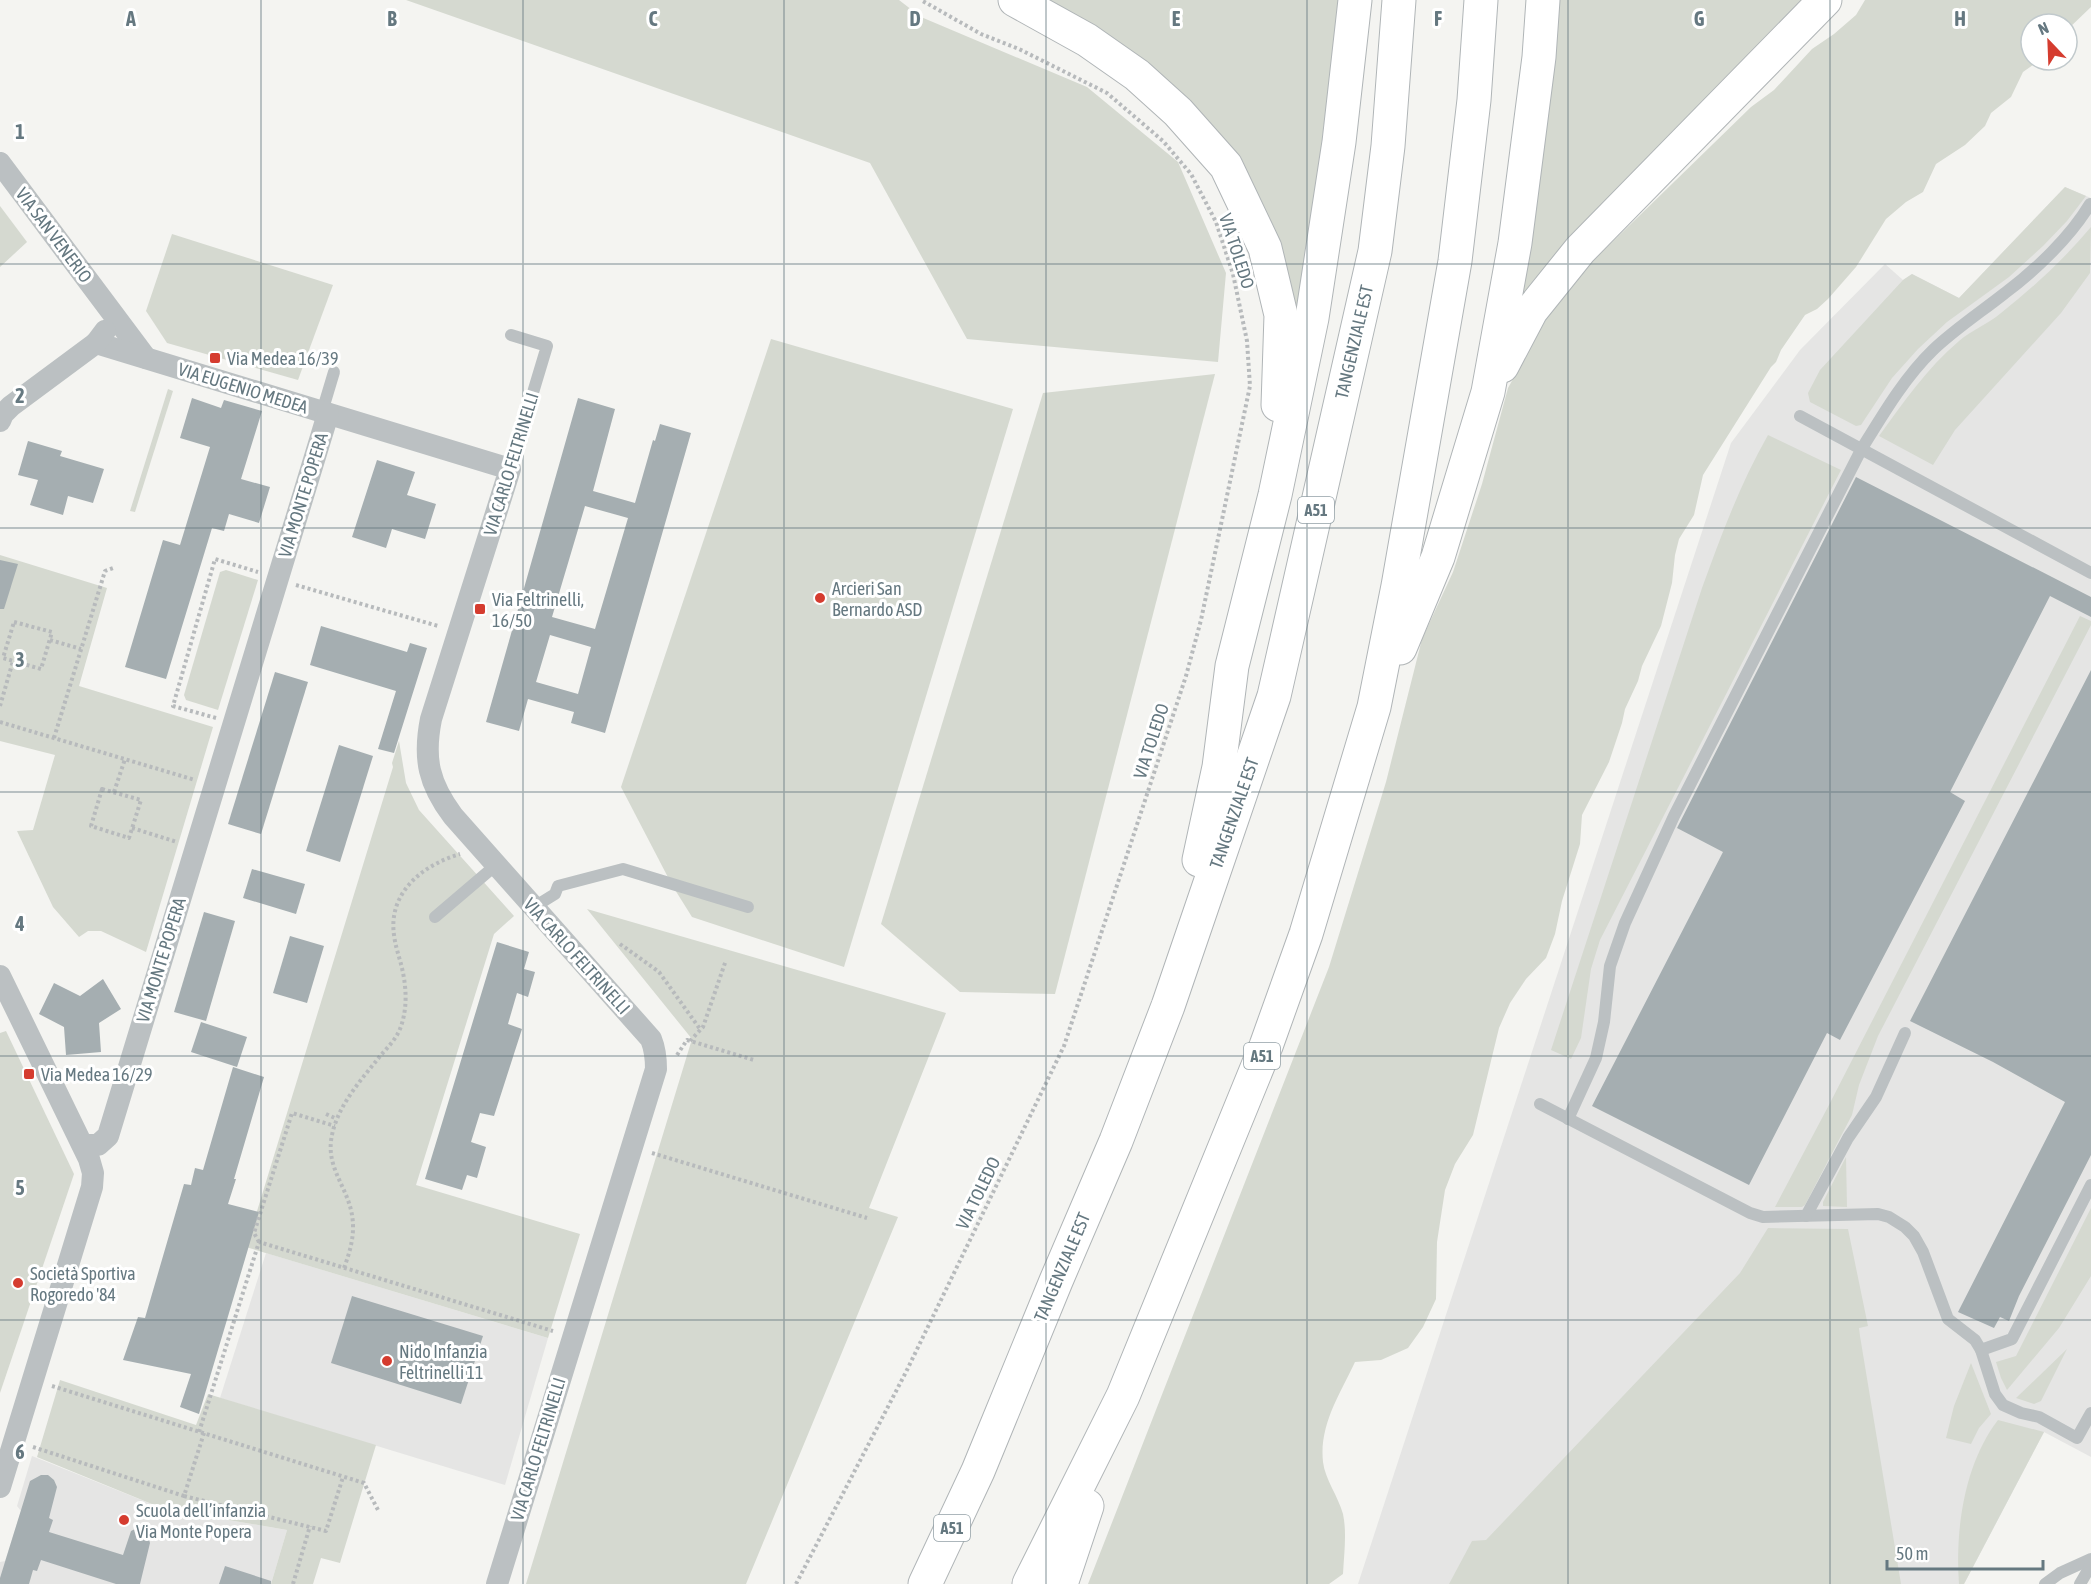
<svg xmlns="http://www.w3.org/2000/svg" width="2091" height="1584" font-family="'Asap Condensed',sans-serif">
<rect width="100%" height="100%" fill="#f4f4f1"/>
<!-- built -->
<g fill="#e5e5e4">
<path d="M2065 187 2091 198V1457L2044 1432 1964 1584H1358L1731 443 1800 350 1885 264 1903 280 1912 274 1959 298Z"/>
<path d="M266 1253 548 1338 505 1485 220 1398Z"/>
<path d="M32 1456 164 1509 287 1530 271 1584H0V1562L5 1561 21 1511 17 1506Z"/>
</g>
<!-- green -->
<g fill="#d5d9d0">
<path d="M406 0H899L921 17 1087 87 1178 162 1226 273 1218 362 967 339 870 163Z"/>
<path d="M1042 0H1339L1306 272 1290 355 1245 187Z"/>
<path d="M1552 0H1805L1522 302 1515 300Z"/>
<path d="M1865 0H2091V7L2067 30V24H2031V60H2040L2023 72 2011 97 1991 113 1985 126 1965 145 1936 164 1923 192 1906 202 1886 219 1856 267 1828 299 1817 309 1805 315 1781 350 1776 362 1771 367 1703 475 1694 515 1679 539 1675 555 1672 583 1661 626 1642 666 1638 681 1625 709 1622 723 1609 762 1582 815 1580 844 1562 901 1555 934 1546 958 1526 979 1510 1003 1499 1028 1473 1135 1455 1164 1445 1190 1437 1242 1436 1299 1423 1327 1408 1348 1381 1360 1355 1362C1340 1394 1319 1425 1323 1462 1325 1479 1338 1496 1343 1514 1347 1533 1344 1554 1343 1574L1329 1584H1088L1329 967 1386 782 1422 639 1453 572 1482 484 1508 388 1561 292 1751 107 1774 90 1812 49 1834 34 1856 15Z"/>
<path d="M2065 187 2086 196 2067 221 2043 246 2009 277 1947 322 1918 349 1892 378 1861 425 1856 426 1810 402 1808 393 1820 370 1903 280 1912 274 1959 298Z"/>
<path d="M0 206 27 242 0 267Z"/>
<path d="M2091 227 2090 273 2061 313 1955 430 1933 465 1879 436C1903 403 1927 368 1959 341 1972 330 1988 324 2001 313 2034 287 2064 259 2091 227Z"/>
<path d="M172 234 333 285 298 380 167 343 146 311Z"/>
<path d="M771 339 1013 409 844 967 692 917 672 885 621 787Z"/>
<path d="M1215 374 1055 994 960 992 881 924 1043 393Z"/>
<path d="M168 389 173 391 135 512 130 511Z"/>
<path d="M1768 435 1841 470 1600 940 1591 969 1581 1038 1571 1059 1551 1050 1702 588C1721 536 1740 484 1768 435Z"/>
<path d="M0 555 107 588 79 686 213 727 146 952 101 931H88L79 937 53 907 17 831 33 830 55 755 0 741Z"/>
<path d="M226 570 258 580 218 710 186 700 184 695 220 572Z"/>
<path d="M2080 616 2091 621V625L1878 1036 1859 1085 1852 1115 1805 1205 1802 1207H1775L1830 1103Z"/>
<path d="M399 741 406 783 419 810 514 916 494 934 416 1185 580 1234 548 1338 246 1247 393 767 392 763Z"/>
<path d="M587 909 946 1013 869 1208 898 1217 746 1584H526L692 1039Z"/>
<path d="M6 1031 74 1174 0 1393V1033Z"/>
<path d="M1846 1157 1847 1207 1823 1206V1202Z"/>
<path d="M2091 1208V1276L2059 1328 2007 1390 2001 1378 1996 1362 2016 1356Z"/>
<path d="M1768 1228 1848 1229 1868 1326 1859 1328 1860 1336 1901 1584H1449L1472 1541 1486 1540 1740 1273Z"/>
<path d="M2067 1349 2041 1401 2034 1404 2016 1398Z"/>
<path d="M1971 1363 1991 1414 1979 1428 1971 1444 1946 1438 1954 1406Z"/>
<path d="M60 1380 196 1425 208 1394 376 1445 340 1563 321 1558 313 1584H271L287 1530 164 1509 37 1457Z"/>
<path d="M1998 1420 2044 1432 1964 1584H1959C1955 1530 1964 1464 1998 1420Z"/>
</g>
<!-- building -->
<g fill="#a5aeb1" fill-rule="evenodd">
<path d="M192 398 221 408 224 400 262 411 241 479 270 487 259 523 229 514 224 531 212 528 166 679 125 667 163 540 180 545 210 447 180 438Z"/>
<path d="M578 398 615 409 593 491 635 503 653 440 655 441 660 424 691 433 605 733 571 723 574 712 528 699 519 731 486 722ZM585 506 628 518 595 629 552 617ZM550 635 591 647 578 694 536 682Z"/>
<path d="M28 441 62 451 60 456 104 469 93 503 68 496 63 515 30 505 38 480 18 475Z"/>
<path d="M377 460 415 472 407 495 436 504 425 539 392 529 386 548 352 537Z"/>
<path d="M1856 477 2091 597V617L2050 596 1950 792 1965 801 1840 1040 1827 1033 1749 1185 1592 1106 1723 852 1677 828Z"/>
<path d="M0 560 18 564 4 609H0Z"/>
<path d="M321 626 407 652 410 643 427 648 394 753 378 749 396 691 310 665Z"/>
<path d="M2091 670V1155L2019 1296 2009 1321 2000 1317 1994 1328 1958 1312 2065 1102 1993 1062 1910 1021Z"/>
<path d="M275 672 308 682 261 834 228 824Z"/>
<path d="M339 745 373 756 340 862 306 851Z"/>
<path d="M252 869 305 884 296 914 243 898Z"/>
<path d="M204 912 235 921 206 1021 174 1012Z"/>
<path d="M290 936 324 946 307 1003 273 993Z"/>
<path d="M497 942 529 952 524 969 535 972 528 997 517 993 508 1024 522 1029 494 1116 480 1113 471 1142 486 1147 477 1178 467 1175 462 1190 425 1179Z"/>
<path d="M103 979 121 1009 99 1023 101 1052 66 1055 64 1027 39 1014 54 983 80 996Z"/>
<path d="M201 1022 247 1037 237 1067 191 1052Z"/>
<path d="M233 1067 264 1077 234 1179H236L228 1204 259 1212 199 1414 180 1407 191 1374 123 1360 138 1317 145 1318 184 1184 191 1185 195 1168 203 1170Z"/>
<path d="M352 1296 483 1336 461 1404 331 1363Z"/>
<path d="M41 1475H48L54 1480 57 1487 49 1518 53 1520 49 1532 123 1555 131 1531 137 1528 146 1529 150 1543 140 1584H116L41 1560 37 1571 33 1570 29 1584H0V1578L30 1481Z"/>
<path d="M225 1566 271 1581V1584H219Z"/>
</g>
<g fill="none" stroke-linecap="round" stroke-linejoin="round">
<!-- motorway casing -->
<g stroke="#b0b5b7" stroke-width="35">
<g id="motorway">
<path d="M1015 0 1087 40 1137 75 1178 112 1226 166 1265 248 1281 315 1278 405"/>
<path d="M1502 366 1531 311 1580 250 1825 0"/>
<path d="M1400 648 1438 557 1488 392 1515 243 1539 57 1543 0"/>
<path d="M1199 860 1219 767 1232 666 1275 495 1312 318 1339 142 1355 0"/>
<path d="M925 1584 978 1471 1056 1281 1116 1141 1168 1006 1274 696 1375 251 1388 146 1399 0"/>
<path d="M1029 1584 1123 1396 1266 1046 1306 934 1374 707 1398 586 1455 261 1474 100 1481 0"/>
<path d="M1061 1584 1087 1506"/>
</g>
</g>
<!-- path -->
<g stroke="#b7babc" stroke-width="4" stroke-dasharray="3 3" stroke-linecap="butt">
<path d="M296 585 438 626"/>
<path d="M14 622 52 632 41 669 3 658Z"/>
<path d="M50 640 81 649"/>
<path d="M0 706 13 661"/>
<path d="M216 718 173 706 215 559 258 572"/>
<path d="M0 722 195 780"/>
<path d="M54 738 105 571 113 568"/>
<path d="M102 789 141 800 129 838 91 826Z"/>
<path d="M114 792 125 759"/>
<path d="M132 828 177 842"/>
<path d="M620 944 659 972 700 1029"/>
<path d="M690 1041 703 1027 726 960"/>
<path d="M677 1055 687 1040 754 1060"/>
<path d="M326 1114 337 1119"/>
<path d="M652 1153 867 1218"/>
<path d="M259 1242 254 1233 292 1113 335 1126"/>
<path d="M344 1268C351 1249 356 1231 351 1210 345 1185 328 1168 331 1141 335 1108 361 1080 381 1055 388 1047 396 1039 400 1029 409 1006 406 980 399 957 397 950 395 943 394 935 388 892 423 865 460 854"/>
<path d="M52 1386 364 1483 378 1510"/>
<path d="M199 1432 259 1242 553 1331"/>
<path d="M33 1447 184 1496 204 1433"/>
<path d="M184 1496 326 1531 343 1477"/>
<path d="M293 1584 310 1526"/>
<path d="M796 1584 906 1372 1064 1046 1186 676 1201 620 1250 386 1247 341 1233 274 1216 222 1191 174 1163 141 1107 93 1019 49 981 34 921 0"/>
</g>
<!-- service -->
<g stroke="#bbc0c2" stroke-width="12">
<path d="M322 412 334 372"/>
<path d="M1800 416 2091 573"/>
<path d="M510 469 547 346 511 335"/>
<path d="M534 907 555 894 558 886 623 869 748 907"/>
<path d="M435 917 496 865"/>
<path d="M1540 1104 1750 1213 1763 1217 1878 1214 1889 1217 1905 1227 1914 1236 1923 1252 1948 1319 1975 1340 1981 1350 1995 1394 2003 1405 2021 1413 2039 1417 2077 1438 2091 1413"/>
<path d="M1568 1119 1596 1058 1604 1022 1610 966 1625 923 1674 816 1861 450C1882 416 1904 378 1933 350 1955 329 1981 312 2005 293 2036 270 2071 236 2090 204"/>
<path d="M1806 1216 1848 1138 1876 1097 1905 1033"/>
<path d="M1981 1350 2012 1339 2091 1185"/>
<path d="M2045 1584 2060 1573 2091 1559"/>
<path d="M2080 1584 2091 1565"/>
</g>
<!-- minor -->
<g stroke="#bbc0c2" stroke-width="22">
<path d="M0 163 146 358"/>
<path d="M96 343 510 469 431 719C423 759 429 784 453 816L651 1039C655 1049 656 1058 656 1069L497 1584"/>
<path d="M0 421 3 414 11 406 96 343 105 331"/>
<path d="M0 976 89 1159 93 1173 92 1187 0 1487"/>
<path d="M83 1145H98L108 1136 328 414"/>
</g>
<!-- motorway -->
<use href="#motorway" stroke="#fff" stroke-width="33"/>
</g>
<!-- grid -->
<path fill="none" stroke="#657880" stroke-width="1.5" stroke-opacity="0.55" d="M261 0V1584M523 0V1584M784 0V1584M1046 0V1584M1307 0V1584M1568 0V1584M1830 0V1584M0 264H2091M0 528H2091M0 792H2091M0 1056H2091M0 1320H2091"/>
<!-- markers -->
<g fill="#d53c2f" stroke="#fff" stroke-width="2">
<rect x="209" y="352" width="12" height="12" rx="3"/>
<circle cx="820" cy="598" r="6"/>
<rect x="474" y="603" width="12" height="12" rx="3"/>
<rect x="23" y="1068" width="12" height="12" rx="3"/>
<circle cx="18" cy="1283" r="6"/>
<circle cx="387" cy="1361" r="6"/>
<circle cx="124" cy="1520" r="6"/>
</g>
<g text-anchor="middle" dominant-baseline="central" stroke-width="6" stroke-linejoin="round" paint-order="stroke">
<!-- shield labels -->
<g fill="#fff" stroke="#93a0a6" stroke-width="1.5">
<rect x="1298" y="497" width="36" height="26" rx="4.5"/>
<rect x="1244" y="1043" width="36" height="26" rx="4.5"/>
<rect x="934" y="1515" width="36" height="26" rx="4.5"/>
</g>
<g font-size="16" font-weight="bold" fill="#657880">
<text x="1316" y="510">A51</text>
<text x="1262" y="1056">A51</text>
<text x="952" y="1528">A51</text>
</g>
<!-- street labels -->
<g font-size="18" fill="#657880" stroke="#fff">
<text transform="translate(54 235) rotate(53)">VIA SAN VENERIO</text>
<text transform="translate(1237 251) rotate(72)">VIA TOLEDO</text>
<text transform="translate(1354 342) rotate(-77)">TANGENZIALE EST</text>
<text transform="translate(243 388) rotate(17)">VIA EUGENIO MEDEA</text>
<text transform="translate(511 464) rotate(-73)">VIA CARLO FELTRINELLI</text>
<text transform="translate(303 495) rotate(-73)">VIA MONTE POPERA</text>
<text transform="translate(1151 741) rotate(-72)">VIA TOLEDO</text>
<text transform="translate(1234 813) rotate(-71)">TANGENZIALE EST</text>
<text transform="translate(577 956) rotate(48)">VIA CARLO FELTRINELLI</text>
<text transform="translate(161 960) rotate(-73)">VIA MONTE POPERA</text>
<text transform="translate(978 1193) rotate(-64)">VIA TOLEDO</text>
<text transform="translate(1062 1267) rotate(-67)">TANGENZIALE EST</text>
<text transform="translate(538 1449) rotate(-73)">VIA CARLO FELTRINELLI</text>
</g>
<!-- poi labels -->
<g font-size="18" fill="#657880" stroke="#fff" text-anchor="start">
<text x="227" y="358">Via Medea 16/39</text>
<text x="832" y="588">Arcieri San<tspan x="832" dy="21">Bernardo ASD</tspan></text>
<text x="492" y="599">Via Feltrinelli,<tspan x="492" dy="21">16/50</tspan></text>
<text x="41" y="1074">Via Medea 16/29</text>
<text x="30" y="1273">Società Sportiva<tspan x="30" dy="21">Rogoredo '84</tspan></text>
<text x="399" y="1351">Nido Infanzia<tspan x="399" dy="21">Feltrinelli 11</tspan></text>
<text x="136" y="1510">Scuola dell’infanzia<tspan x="136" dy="21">Via Monte Popera</tspan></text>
</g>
</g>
<g font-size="20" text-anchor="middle" font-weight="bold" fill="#657880" stroke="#fff" stroke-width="6" stroke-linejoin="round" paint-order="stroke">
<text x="131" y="26">A</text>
<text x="392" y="26">B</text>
<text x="653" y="26">C</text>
<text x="915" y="26">D</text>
<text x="1176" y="26">E</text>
<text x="1438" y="26">F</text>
<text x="1699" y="26">G</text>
<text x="1960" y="26">H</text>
<text x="20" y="139">1</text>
<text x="20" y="403">2</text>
<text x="20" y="667">3</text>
<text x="20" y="931">4</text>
<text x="20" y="1195">5</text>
<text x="20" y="1459">6</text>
</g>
<!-- north arrow -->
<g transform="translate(2049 42) rotate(337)"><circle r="28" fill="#ffffff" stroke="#c1c9cc" stroke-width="1.5"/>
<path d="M0-4.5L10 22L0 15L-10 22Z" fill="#d53c2f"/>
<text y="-9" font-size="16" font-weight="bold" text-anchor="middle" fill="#657880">N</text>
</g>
<!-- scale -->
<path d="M1887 1560v9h156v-9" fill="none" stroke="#657880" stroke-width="3"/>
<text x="1896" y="1560" font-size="18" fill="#657880" stroke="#ffffff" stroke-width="4.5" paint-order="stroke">50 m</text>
</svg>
